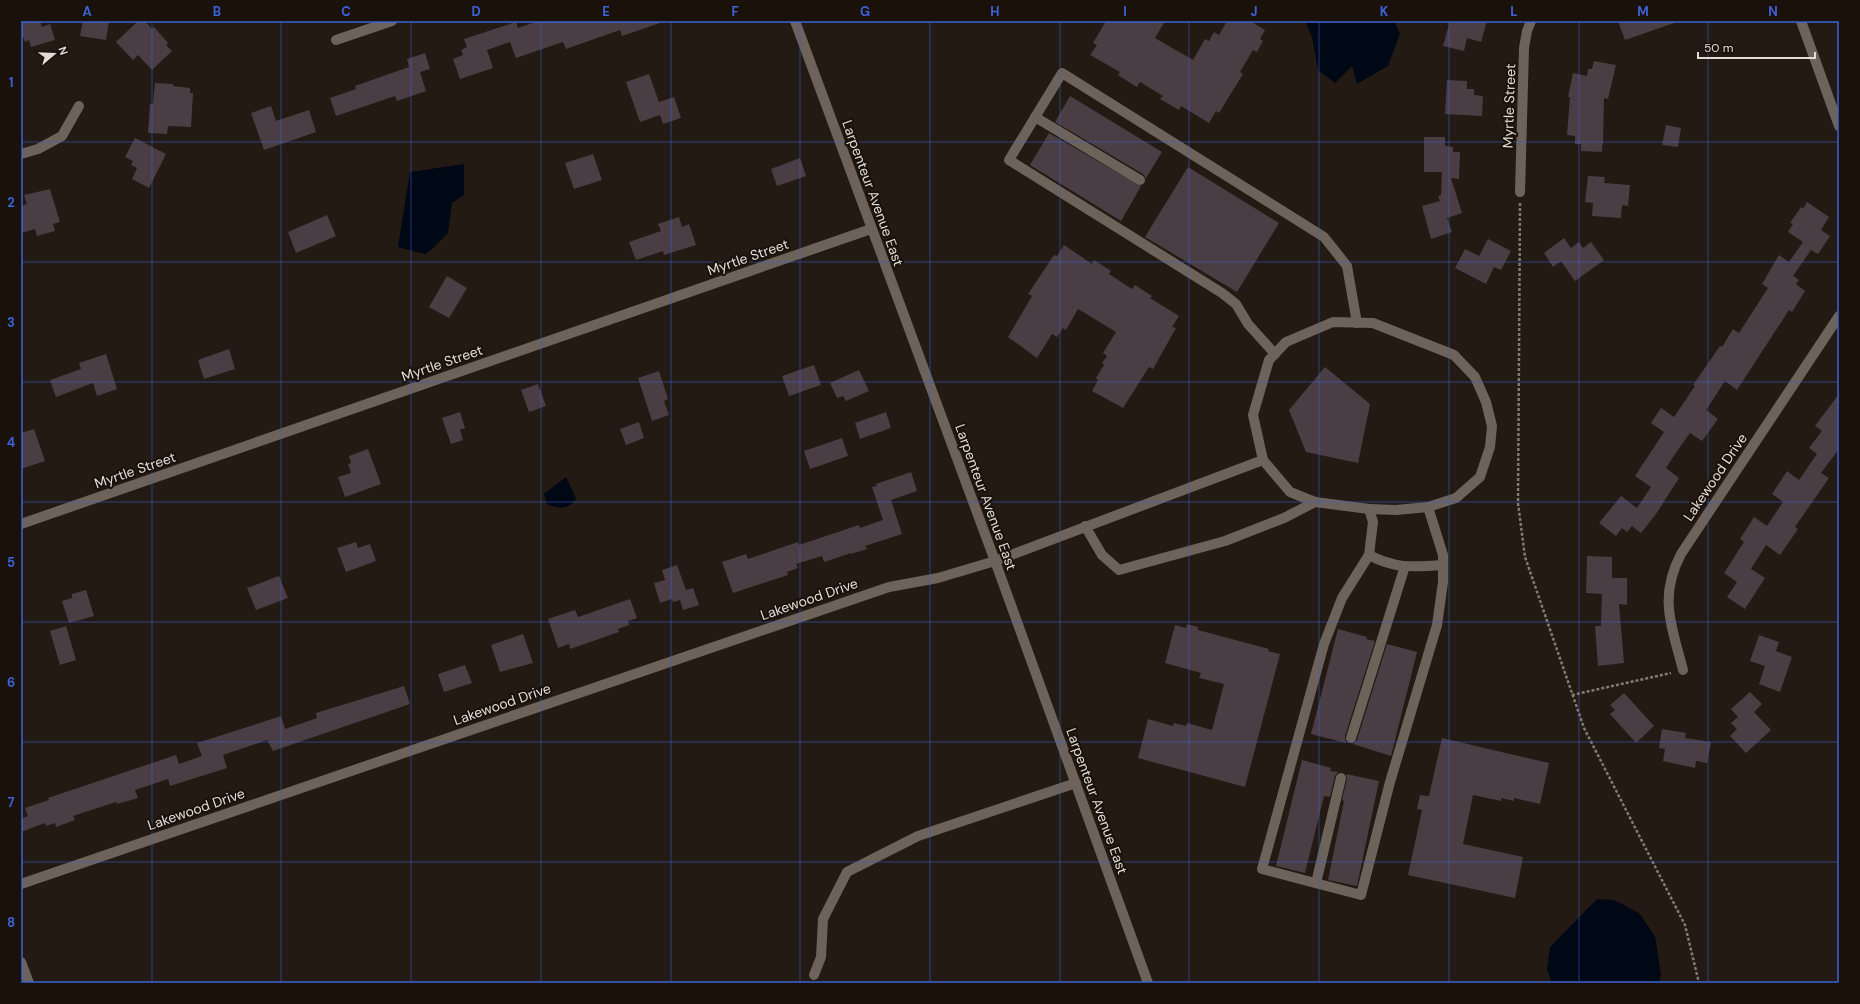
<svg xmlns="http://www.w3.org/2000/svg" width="1860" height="1004" font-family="'DM Sans',sans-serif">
<rect width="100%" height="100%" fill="#221a13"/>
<!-- water -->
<g fill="#000815">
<path d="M1305 21H1394L1400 34 1388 66 1357 84 1352 66 1335 83 1318 70 1312 37Z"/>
<path d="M464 164V195L452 203 448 233 432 249 425 254 398 247 410 172Z"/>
<path d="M566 477 576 498C570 510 558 509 547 504L544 494Z"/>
<path d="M1597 899 1614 900 1639 913 1655 936 1661 975 1659 983H1552L1547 969 1550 947Z"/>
</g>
<!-- building -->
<g fill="#4a3e44">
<path d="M21 21H40L42 27 50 24 55 40 31 47 29 40 25 42 23 37 21 38Z"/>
<path d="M83 21H109L106 40 80 36Z"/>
<path d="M138 21H145L152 29 154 27 168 43 166 45 172 51 152 70 138 55 133 60 116 42Z"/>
<path d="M538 21H660V23L622 36 620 30 566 49 563 42 516 58 510 42 487 50 493 68 460 79 453 59 463 55 461 50 467 47 464 39 516 22 518 28Z"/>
<path d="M1106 21H1165L1155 38 1193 60 1205 39 1209 41 1214 32 1219 35 1227 21H1250L1265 30 1260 39 1263 41 1257 52 1253 50 1240 72 1243 74 1219 113 1216 111 1209 123 1181 106 1179 110 1160 99 1163 96 1140 82 1137 87 1118 75 1120 72 1090 55 1097 45 1093 43Z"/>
<path d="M1450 21H1487L1481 42 1467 38 1464 51 1443 46Z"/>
<path d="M1618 21H1673L1674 23 1625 40Z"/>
<path d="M425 53 430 69 420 72 426 91 397 101 395 96 336 116 330 98 356 89 355 86 409 67 407 59Z"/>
<path d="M1594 61 1616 65 1608 99 1604 98 1603 145H1602V152L1581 151V144H1575V136L1567 135 1570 97H1568L1573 73 1587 76 1588 69H1592Z"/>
<path d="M649 74 659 102 674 97 681 118 663 124 660 115 640 122 626 82Z"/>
<path d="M1447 80 1467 81V89H1474V95L1483 96 1482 116 1445 114Z"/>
<path d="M155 83 173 84V86L190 88V93H193L191 127 168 126 167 134 148 133 150 104H153Z"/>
<path d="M1070 96 1162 152 1146 178 1143 174 1055 122Z"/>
<path d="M271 106 276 121 309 110 316 132 264 150 251 113Z"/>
<path d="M1666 125 1681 128 1678 147 1662 145Z"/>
<path d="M1049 133 1141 186 1121 221 1030 165Z"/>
<path d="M1424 137H1445V146L1453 147V152H1460L1459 179 1451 178 1462 213 1447 218 1452 232 1431 239 1422 206 1440 201 1438 196 1441 195 1442 172H1424Z"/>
<path d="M135 138 166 154 149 188 132 179 137 168 131 165 133 161 125 157Z"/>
<path d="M593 154 602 180 574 189 565 163Z"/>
<path d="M800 158 806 176 777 186 771 169Z"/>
<path d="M1188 167 1279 223 1237 292 1145 237Z"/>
<path d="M1588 176 1605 177 1604 183 1630 185 1628 206 1622 205 1621 218 1592 216 1593 203 1585 202Z"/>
<path d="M50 189 60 222 53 224 55 231 37 236 35 229 21 233V206L27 204 24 195Z"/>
<path d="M1807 202 1829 217 1821 230 1830 236 1818 254 1811 250 1793 276 1799 280 1796 284 1805 291 1792 312 1789 310 1737 390 1725 381 1706 410 1718 419 1702 441 1690 433 1675 454 1666 468 1679 478 1656 514 1641 533 1632 526 1627 532 1622 528 1616 536 1599 523 1621 496 1637 508 1651 487 1635 476 1664 432 1651 423 1661 408 1674 417 1695 386 1693 385 1720 346 1722 347 1733 329 1739 333 1768 288 1762 284 1779 255 1789 262 1803 242 1788 232 1793 224 1790 223 1801 207 1803 209Z"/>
<path d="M327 215 336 236 296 253 288 232Z"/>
<path d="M679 217 682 227 689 224 696 245 664 255 663 251 636 260 629 242 661 231 658 224Z"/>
<path d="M1564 238 1571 248 1579 242 1583 248 1591 242 1604 260 1575 281 1561 261 1553 267 1544 253Z"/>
<path d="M1488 239 1511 251 1501 270 1494 267 1486 284 1455 268 1465 249 1479 256Z"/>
<path d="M1064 245 1092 264 1094 260 1111 271 1109 274 1132 289 1135 285 1152 296 1150 298 1179 316 1172 327 1176 328 1153 369 1149 367 1123 408 1092 391 1098 380 1096 378 1104 365 1102 363 1107 356 1103 353 1116 332 1078 309 1066 330 1063 328 1057 337 1052 334 1037 358 1008 337 1032 296 1028 294 1054 255 1057 256Z"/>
<path d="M447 276 467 288 449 318 429 307Z"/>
<path d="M229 349 235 369 204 379 198 360Z"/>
<path d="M106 354 117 389 97 396 93 383 56 397 50 380 81 369 79 363Z"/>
<path d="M814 365 821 385 789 396 782 376Z"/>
<path d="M1325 367 1370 404 1358 463 1306 452 1289 410Z"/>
<path d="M859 370 869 391 846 401 843 396 837 398 830 383Z"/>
<path d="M659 371 668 399 664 401 669 415 652 421 638 378Z"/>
<path d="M538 384 546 406 529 412 521 390Z"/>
<path d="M1839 394V449L1821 473 1829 478 1795 527 1798 529 1780 555 1766 545 1751 569 1765 578 1745 609 1727 597 1737 582 1724 573 1744 542 1740 539 1754 517 1767 526 1783 502 1772 494 1787 471 1799 480 1817 454 1809 448 1822 431 1815 426Z"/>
<path d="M460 412 465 428 460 430 463 440 451 444 442 418Z"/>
<path d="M886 412 891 428 860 439 855 423Z"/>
<path d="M639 422 644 438 626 445 620 429Z"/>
<path d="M34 429 45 461 21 469V433Z"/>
<path d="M842 438 848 456 810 469 804 451Z"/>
<path d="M368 449 381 484 345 497 338 477 351 473 348 464 351 463 349 456Z"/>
<path d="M911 472 917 491 891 500 902 534 865 546 867 549 851 554V553L824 562 822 556 796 564 798 568 787 572 788 575 733 593 722 562 746 554 748 559 798 542 799 545 859 525 860 528 883 520 872 487 877 486 876 484Z"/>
<path d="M356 542 358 548 370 544 376 561 346 572 337 548Z"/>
<path d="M1587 556 1612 557V578H1627V605L1619 604 1624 663 1598 666 1595 626H1601L1602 594 1586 593Z"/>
<path d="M677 565 686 590 693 588 699 605 683 610 680 600 673 602 672 599 660 603 654 583 665 580 662 570Z"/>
<path d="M279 576 288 598 256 610 247 588Z"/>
<path d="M86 590 94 616 69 623 62 601 72 598V594Z"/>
<path d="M630 599 637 618 628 621 629 625 618 629 619 632 570 649 569 644 558 648 548 619 575 610 578 617Z"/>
<path d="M1187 624 1198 627V630L1269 649 1268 651 1280 654 1245 787 1138 758 1148 719 1173 726 1174 723 1186 726 1187 723 1212 730 1224 684 1199 678 1201 673 1165 663 1175 625 1186 628Z"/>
<path d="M66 626 76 660 60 665 50 631Z"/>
<path d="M1338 629 1367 637 1366 639 1375 641 1345 736 1346 743 1311 734Z"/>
<path d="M523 634 533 663 500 672 491 645Z"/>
<path d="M1759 635 1779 642 1776 651 1792 657 1780 692 1759 684 1765 666 1750 661Z"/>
<path d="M1387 644 1417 652 1391 756 1353 744 1357 740Z"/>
<path d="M465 665 472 683 444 692 438 674Z"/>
<path d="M404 686 410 704 273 751 267 740 223 755 227 768 170 786 168 779 135 790 138 798 117 804 116 802 73 816 75 820 56 827 55 823 46 826 45 823 21 832V819L28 816 25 808 49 800 48 798 176 755 179 764 202 756 197 743 241 729 281 716 285 729 317 718 316 713Z"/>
<path d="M1750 692 1762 704 1754 712 1771 730 1746 753 1730 736 1737 729 1731 723 1738 717 1731 709Z"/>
<path d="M1624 693 1654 726 1636 743 1610 714 1615 710 1610 705Z"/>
<path d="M1662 729 1686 733 1685 738 1711 742 1707 763 1696 761 1695 768 1663 761 1665 749 1659 748Z"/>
<path d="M1442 738 1549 763 1540 804 1514 798V801L1501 798V801L1473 795 1463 844 1523 857 1515 898 1408 875 1422 810 1417 809 1420 795 1429 796Z"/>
<path d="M1302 760 1331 768 1330 771 1338 772 1335 776 1330 797 1324 796 1305 873 1276 866Z"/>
<path d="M1346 774 1379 781 1357 886 1328 880 1344 801 1342 800 1347 779Z"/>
</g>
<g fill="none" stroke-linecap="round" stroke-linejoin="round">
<!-- path -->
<g stroke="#827b75" stroke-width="2.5" stroke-dasharray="3 2" stroke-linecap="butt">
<path d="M1520 203 1518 503 1525 557 1584 728 1685 925 1699 983"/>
<path d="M1572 695 1671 673"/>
</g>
<!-- minor -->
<g stroke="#6d635a" stroke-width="10">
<path d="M795 21 995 561 1148 983"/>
<path d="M1801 21 1839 126"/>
<path d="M336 40 392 21"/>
<path d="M1035 117 1140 180"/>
<path d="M21 154 38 149 62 136 79 106"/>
<path d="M1520 192 1524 48 1527 31 1531 21"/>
<path d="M1275 354 1248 324 1236 304 1222 293 1009 160 1062 73 1324 237 1347 266 1357 323"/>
<path d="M1263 460 1290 492 1315 502"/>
<path d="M1369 509 1396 510 1428 507"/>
<path d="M21 524 871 229"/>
<path d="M1369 555C1395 569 1414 567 1443 565"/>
<path d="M1683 670C1672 626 1658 598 1681 554L1839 316"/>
<path d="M1351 738 1405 566"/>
<path d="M1316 883 1341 778"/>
<path d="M21 884 889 587 938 578 995 561 1263 460 1253 415 1269 360 1286 342 1333 322 1373 323 1454 355 1475 377 1486 402 1492 426 1490 447 1480 477 1456 498 1428 507 1443 555V582L1437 625 1390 782 1361 895 1262 869 1324 644 1342 598 1369 555 1373 522 1369 509 1315 502 1284 518 1225 541 1119 570 1102 555 1085 526"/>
<path d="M21 962 29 983"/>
<path d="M814 975 821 957 823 919 847 872 918 836 1076 783"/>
</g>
</g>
<!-- grid -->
<path fill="none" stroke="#3b63d8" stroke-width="1" stroke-opacity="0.55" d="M152 21V983M281 21V983M411 21V983M541 21V983M671 21V983M800 21V983M930 21V983M1060 21V983M1189 21V983M1319 21V983M1449 21V983M1579 21V983M1708 21V983M21 142H1839M21 262H1839M21 382H1839M21 502H1839M21 622H1839M21 742H1839M21 862H1839"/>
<g text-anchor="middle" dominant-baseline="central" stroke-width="4" stroke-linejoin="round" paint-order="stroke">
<!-- street labels -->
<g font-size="14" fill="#e2dcd7" stroke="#19110a">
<text transform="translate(1509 106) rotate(-88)">Myrtle Street</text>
<text transform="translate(873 193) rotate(70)">Larpenteur Avenue East</text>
<text transform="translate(748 257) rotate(-19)">Myrtle Street</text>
<text transform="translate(442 363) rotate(-19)">Myrtle Street</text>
<text transform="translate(135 470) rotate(-19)">Myrtle Street</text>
<text transform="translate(1715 477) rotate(-56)">Lakewood Drive</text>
<text transform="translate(986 497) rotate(70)">Larpenteur Avenue East</text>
<text transform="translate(809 599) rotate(-19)">Lakewood Drive</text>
<text transform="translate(502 704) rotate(-19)">Lakewood Drive</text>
<text transform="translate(1097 801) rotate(70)">Larpenteur Avenue East</text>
<text transform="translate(196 809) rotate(-19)">Lakewood Drive</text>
</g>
</g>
<!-- border -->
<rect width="1860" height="1004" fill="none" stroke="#19110a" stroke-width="44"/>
<!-- north arrow -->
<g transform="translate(54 54) rotate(71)" stroke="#19110a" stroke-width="3" paint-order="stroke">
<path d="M0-3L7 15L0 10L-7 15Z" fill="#e2dcd7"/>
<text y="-6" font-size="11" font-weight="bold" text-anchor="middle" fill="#e2dcd7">N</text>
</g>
<!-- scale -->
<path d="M1698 52v6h117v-6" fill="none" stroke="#e2dcd7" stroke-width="2"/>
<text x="1704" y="52" font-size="12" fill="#e2dcd7" stroke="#19110a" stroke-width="3" paint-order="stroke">50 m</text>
<rect x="22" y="22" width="1816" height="960" fill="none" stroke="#3b63d8" stroke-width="1.5"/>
<g font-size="13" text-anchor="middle" font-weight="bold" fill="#3b63d8">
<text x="87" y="16">A</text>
<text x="217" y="16">B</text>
<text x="346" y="16">C</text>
<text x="476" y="16">D</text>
<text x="606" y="16">E</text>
<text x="735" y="16">F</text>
<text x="865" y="16">G</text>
<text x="995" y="16">H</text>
<text x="1125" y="16">I</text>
<text x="1254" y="16">J</text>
<text x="1384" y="16">K</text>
<text x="1514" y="16">L</text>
<text x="1643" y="16">M</text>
<text x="1773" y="16">N</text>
<text x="11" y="87">1</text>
<text x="11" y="207">2</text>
<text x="11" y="327">3</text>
<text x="11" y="447">4</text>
<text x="11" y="567">5</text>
<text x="11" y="687">6</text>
<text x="11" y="807">7</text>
<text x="11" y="927">8</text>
</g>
</svg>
